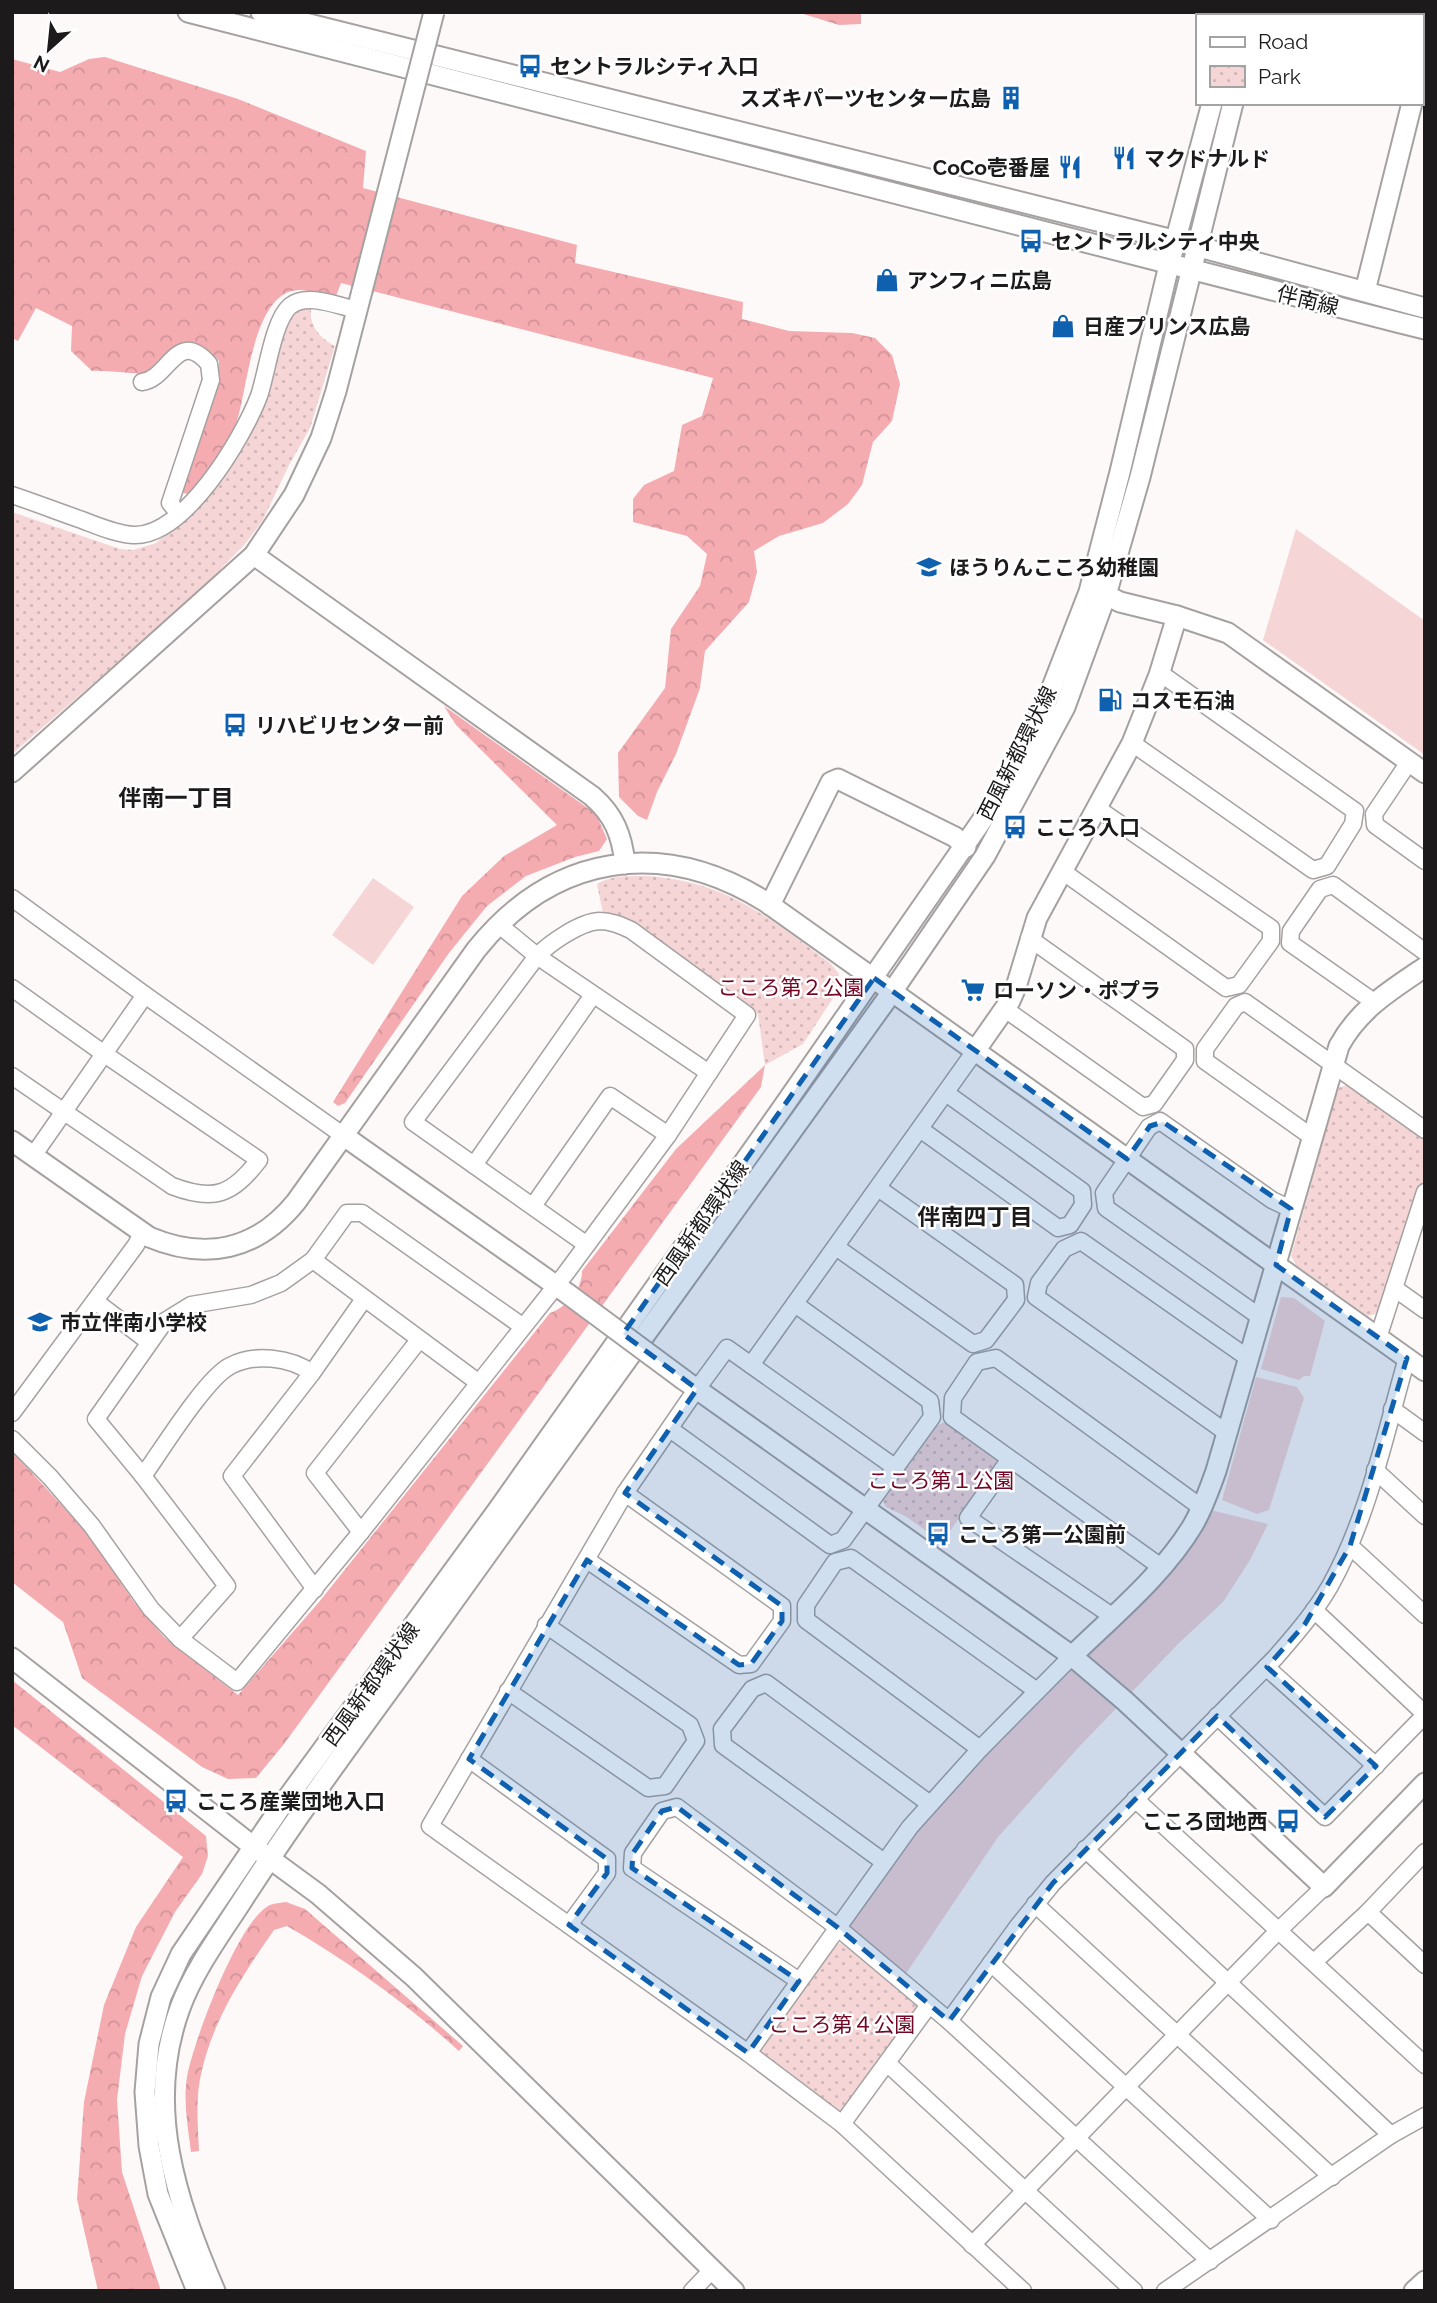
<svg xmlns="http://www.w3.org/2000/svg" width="1437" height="2303" font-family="Raleway,'Noto Sans JP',sans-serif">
<defs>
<pattern id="forest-crowns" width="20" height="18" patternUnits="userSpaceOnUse" patternTransform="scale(1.75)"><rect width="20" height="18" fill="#f4acb1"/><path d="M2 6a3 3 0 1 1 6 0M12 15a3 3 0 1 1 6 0" fill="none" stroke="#d19398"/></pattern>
<pattern id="park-dots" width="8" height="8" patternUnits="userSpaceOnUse" patternTransform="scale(1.75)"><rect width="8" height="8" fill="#f5d5d6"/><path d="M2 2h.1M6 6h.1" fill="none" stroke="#d1b6b7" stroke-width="1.8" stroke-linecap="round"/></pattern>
</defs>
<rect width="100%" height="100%" fill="#fef9f9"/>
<!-- grass -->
<g fill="#f5d5d6">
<path d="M1296 529 1425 621V755L1263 640Z"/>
<path d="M373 878 414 907 373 965 332 935Z"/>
<path d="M1281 1297 1294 1298 1325 1321 1310 1376H1304L1299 1380 1261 1369Z"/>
<path d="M1256 1377 1297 1387 1304 1398 1269 1510 1257 1514 1222 1500Z"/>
<path d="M1202 1508 1268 1524 1250 1560 1223 1602 1179 1643 1078 1748 998 1837 901 1981 837 1927 945 1786 1156 1573Z"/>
</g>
<!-- forest -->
<g fill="url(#forest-crowns)">
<path d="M797 12H861V24L839 25Z"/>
<path d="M105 57 238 99 366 151 363 188 577 245 575 263 743 302 742 319 789 331 852 333 875 338 892 355 900 384 892 421 873 442 862 485 848 504 823 523 779 536 754 551 757 572 749 602 705 651 700 688 676 754 657 792 647 820 638 816 619 797 618 753 665 688 671 629 700 586 707 554 687 536 633 522V499L644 485 674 471 682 425 702 416 713 378 341 283 335 299C324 296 310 290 299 290 252 291 248 391 236 424 229 443 203 482 187 494L181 492 184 477 219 381V361C191 327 172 343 151 373 131 375 112 370 92 371L71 351 72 326 36 308 18 341 12 338V59L60 72 89 59Z"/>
<path d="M444 706 596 814 607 839 599 851 575 857 526 876 487 906 449 953 345 1103 338 1106 333 1102 462 896 504 856 557 825 456 725Z"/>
<path d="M765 1065 761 1087 284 1744 256 1778 228 1779 202 1767 82 1678 63 1622 12 1582V1451L87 1533 134 1602 164 1637 238 1695 319 1602 550 1313C567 1307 582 1290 582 1271L676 1149Z"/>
<path d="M12 1680 206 1836 208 1856 202 1874 175 1912 142 1976 125 2034 117 2100 122 2172 161 2291H98L77 2199 84 2102 104 2005 136 1927 183 1857 12 1725Z"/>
<path d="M286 1902 305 1909 463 2046 459 2051C407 2004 348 1961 287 1926L274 1930C244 1973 214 2018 202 2070 195 2096 198 2125 199 2151L191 2152C188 2127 183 2102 187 2077 193 2042 239 1919 270 1905 275 1903 281 1903 286 1902Z"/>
</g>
<!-- park -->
<g fill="url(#park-dots)">
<path d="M312 305C307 323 319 338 335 346L310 428 288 467 263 520 245 544 196 594 12 754V512L120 549 133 550 156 543 178 524 223 474 291 312Z"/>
<path d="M648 876C729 882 768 918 830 963L839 974 837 992 803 1044 765 1065 758 1014 630 925 604 918 597 884C611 875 632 876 648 876Z"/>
<path d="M1350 1084 1425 1135V1178L1416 1195 1379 1313 1368 1316 1296 1265 1291 1256 1338 1088Z"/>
<path d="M947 1421 996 1456 997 1466 942 1542 905 1516 886 1507 881 1498 936 1426Z"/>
<path d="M841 1943 916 2000 918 2010 850 2109 838 2111 761 2056 760 2046 831 1945Z"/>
</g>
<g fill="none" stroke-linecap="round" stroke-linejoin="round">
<!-- minor casing -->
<g stroke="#a6a1a1" stroke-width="19">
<g id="minor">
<path d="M142 382C169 379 177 327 209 364L211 380 170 503 179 514"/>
<path d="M12 495C36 503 59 512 82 520 98 526 116 534 133 535 184 538 243 438 259 396 267 373 273 321 290 306 307 292 338 306 357 310"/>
<path d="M1132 743 1313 870 1327 866 1353 824 1355 811 1160 673"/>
<path d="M1409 762 1374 814 1375 825 1425 861"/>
<path d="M1062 871 1226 988 1239 985 1271 941V928L1097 808"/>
<path d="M12 898 145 995 344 1136"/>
<path d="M498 924 537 956 709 1073"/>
<path d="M12 988 103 1053 259 1160C232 1195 214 1202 172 1186L12 1076"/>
<path d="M1374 1002 1290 943 1291 931 1320 889 1333 885 1425 952"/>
<path d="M1005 1009 1143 1107 1154 1104 1185 1060V1049L1029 938"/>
<path d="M920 1129 1058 1228 1070 1225 1083 1205 1082 1191 946 1093"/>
<path d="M1312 1137 1205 1061V1049L1236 1006 1245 1002 1425 1130"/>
<path d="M33 1156 145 995"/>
<path d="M474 1165 593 995"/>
<path d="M533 1206 610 1096 668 1135"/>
<path d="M836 1247 973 1344 986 1340 1016 1300 1015 1285 878 1188"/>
<path d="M313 1260 479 1383"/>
<path d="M1394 1288 1425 1310"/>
<path d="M95 1301 149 1342"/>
<path d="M1260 1317 1106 1208 1104 1193 1149 1127 1160 1121 1272 1200 1291 1209"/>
<path d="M1378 1338 1425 1192"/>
<path d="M751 1365 975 1051"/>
<path d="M1392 1409 1425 1433"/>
<path d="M12 1413 136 1245 142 1233"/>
<path d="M670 1429 830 1545 843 1540 932 1417 930 1401 795 1304"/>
<path d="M1227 1433 1036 1297 1039 1283 1064 1249 1081 1241 1248 1358"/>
<path d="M12 1439 50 1477 92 1526 151 1609 180 1639 237 1682 361 1532 566 1273 668 1135 747 1015 631 930C620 925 611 921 599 921 580 922 550 943 537 956L413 1122 587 1245"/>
<path d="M1010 1459 968 1518 1112 1616"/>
<path d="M896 1468 727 1348 689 1400 625 1493 430 1826 748 2053 910 1827 980 1749 1072 1656"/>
<path d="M1375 1470 1425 1516"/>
<path d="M143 1476C161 1451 206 1378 230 1366 254 1353 290 1357 312 1373"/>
<path d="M361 1532 315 1473 419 1340"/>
<path d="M1350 1546 1425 1615"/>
<path d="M587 1560 739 1665 751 1664 782 1621V1606L625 1493"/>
<path d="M1161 1567 952 1417 953 1398 977 1362 996 1358 1202 1508"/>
<path d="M315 1589 232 1476 312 1373 364 1299"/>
<path d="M1314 1610 1425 1714"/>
<path d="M180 1639 227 1586 143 1476 96 1419 165 1321 191 1305 251 1295 281 1283 313 1260 347 1213H362L522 1326"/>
<path d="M1266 1667 1376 1766"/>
<path d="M508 1691 648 1788 665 1786 696 1741 690 1725 546 1625"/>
<path d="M1217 1716 1325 1817 1425 1715"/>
<path d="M980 1749 806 1620V1605L835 1562 851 1558 1037 1691"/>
<path d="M469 1759 607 1859V1873L569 1925"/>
<path d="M1135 1799 1425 2065"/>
<path d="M1085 1849 1391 2135"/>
<path d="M884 1862 723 1745 722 1729 752 1689 766 1683 930 1804"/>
<path d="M1035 1904 1332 2177"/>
<path d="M1368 1912 1425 1965"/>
<path d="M1314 1962 1368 1912 1425 1852"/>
<path d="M991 1963 1271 2220"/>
<path d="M799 1981 632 1868 633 1853 662 1811 677 1807 837 1927 949 2021 1210 2261"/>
<path d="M949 2021 1018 1926 1053 1883 1275 1658C1295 1635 1315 1612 1330 1586 1369 1516 1385 1434 1407 1358"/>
<path d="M748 2053 842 2124 1023 2291"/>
<path d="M887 2063 1134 2291"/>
<path d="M842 2124 929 2005"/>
<path d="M972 2245 1279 1930 1324 1887"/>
<path d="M692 2291 713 2269"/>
<path d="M1165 2291 1391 2135 1425 2116"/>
</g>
</g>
<!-- tertiary casing -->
<g stroke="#a6a1a1" stroke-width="23">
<g id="tertiary">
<path d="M188 12C601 117 1012 227 1425 329"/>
<path d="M261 12 1177 241 1425 308"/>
<path d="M1343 12 1357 16"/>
<path d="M1234 16V12"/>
<path d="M1253 16 1254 12"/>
<path d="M1421 33 1425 34"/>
<path d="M1421 67 1425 53"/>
<path d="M1365 291 1412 103"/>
<path d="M254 555 592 796C614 815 622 835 625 864"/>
<path d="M1106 595 1120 602 1177 616 1228 633 1425 773"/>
<path d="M12 772 254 555 294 495 321 438 336 391 362 291"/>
<path d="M770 905 831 782 838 779 955 837 966 847"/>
<path d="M975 1051 1010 1001 1016 987 1037 918 1132 743 1159 675 1177 616"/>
<path d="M344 1136 568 1294"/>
<path d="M12 1141 149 1237C206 1261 257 1250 296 1202L476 950C553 854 662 837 766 902L1425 1371"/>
<path d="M684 1380 1072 1656 1125 1701 1324 1887 1425 1783"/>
<path d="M1072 1656C1113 1616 1164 1574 1193 1525 1203 1508 1209 1490 1216 1471L1339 1046C1359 1009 1391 990 1425 967"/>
<path d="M12 1658 254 1847 318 1894 414 1977 734 2291"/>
<path d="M197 2291 158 2194 149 2146 145 2092 149 2044 161 1997 181 1954 280 1808 497 1511 783 1107 994 803 1046 703 1089 592 1120 472 1169 265 1212 103"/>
<path d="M215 2291C176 2200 144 2106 180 2008 194 1970 220 1935 242 1901 296 1817 356 1736 415 1655 574 1434 732 1212 892 992L985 856 1065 707 1106 595 1140 477 1233 103"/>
<path d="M1414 2291 1425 2281"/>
</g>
</g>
<!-- minor -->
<use href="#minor" stroke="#fff" stroke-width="16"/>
<!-- tertiary -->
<use href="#tertiary" stroke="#fff" stroke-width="19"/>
<!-- tertiary-bridge casing -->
<g stroke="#a6a1a1" stroke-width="23" stroke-linecap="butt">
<g id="tertiary-bridge">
<path d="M362 291 434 12"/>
<path d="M568 1294 684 1380"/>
</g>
</g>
<!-- tertiary-bridge -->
<use href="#tertiary-bridge" stroke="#fff" stroke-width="19"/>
</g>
<!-- marked area -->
<path fill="#0f61af" fill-opacity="0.2" stroke="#0f61af" stroke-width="5" stroke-dasharray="14 9" stroke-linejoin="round" d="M874 978 1127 1159 1150 1126 1163 1122 1291 1209 1276 1265 1407 1358 1350 1546 1305 1624 1267 1667 1376 1766 1325 1817 1217 1716 1053 1883 949 2021 837 1927 677 1807 662 1811 633 1853 632 1868 799 1981 748 2053 569 1925 607 1873V1859L469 1759 587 1560 739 1665 751 1664 782 1621V1606L625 1493 697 1389 623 1334Z"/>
<!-- icons -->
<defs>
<g id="bus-bare" transform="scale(1.89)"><path d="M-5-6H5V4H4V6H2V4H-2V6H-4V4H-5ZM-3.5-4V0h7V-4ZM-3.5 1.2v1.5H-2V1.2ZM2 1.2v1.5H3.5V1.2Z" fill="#0f61af" stroke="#fff" stroke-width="2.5" paint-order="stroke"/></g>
<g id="building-bare" transform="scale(1.89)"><path d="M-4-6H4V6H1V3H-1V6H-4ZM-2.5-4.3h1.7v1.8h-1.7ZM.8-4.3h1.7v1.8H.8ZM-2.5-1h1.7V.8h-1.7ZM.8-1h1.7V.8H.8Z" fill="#0f61af" stroke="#fff" stroke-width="2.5" paint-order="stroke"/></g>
<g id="restaurant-bare" transform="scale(1.89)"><path d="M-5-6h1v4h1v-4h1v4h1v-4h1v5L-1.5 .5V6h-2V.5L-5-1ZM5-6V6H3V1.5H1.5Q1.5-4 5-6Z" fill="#0f61af" stroke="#fff" stroke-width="2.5" paint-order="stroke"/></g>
<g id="shop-bare" transform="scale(1.89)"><path d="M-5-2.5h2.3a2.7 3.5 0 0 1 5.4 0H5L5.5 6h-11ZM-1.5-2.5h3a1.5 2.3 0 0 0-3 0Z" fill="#0f61af" stroke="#fff" stroke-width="2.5" paint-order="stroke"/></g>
<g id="school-bare" transform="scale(1.89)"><path d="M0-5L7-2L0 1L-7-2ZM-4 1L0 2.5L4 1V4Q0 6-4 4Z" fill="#0f61af" stroke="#fff" stroke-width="2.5" paint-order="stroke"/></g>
<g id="fuel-bare" transform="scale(1.89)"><path d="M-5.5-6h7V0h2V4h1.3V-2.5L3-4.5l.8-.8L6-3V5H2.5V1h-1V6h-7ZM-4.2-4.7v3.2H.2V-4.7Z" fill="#0f61af" stroke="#fff" stroke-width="2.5" paint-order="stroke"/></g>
<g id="supermarket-bare" transform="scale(1.89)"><path d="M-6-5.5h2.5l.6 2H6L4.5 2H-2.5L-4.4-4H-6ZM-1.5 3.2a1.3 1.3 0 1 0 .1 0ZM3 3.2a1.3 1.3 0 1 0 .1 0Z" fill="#0f61af" stroke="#fff" stroke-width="2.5" paint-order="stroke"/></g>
</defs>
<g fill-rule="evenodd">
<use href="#bus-bare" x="530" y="66"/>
<use href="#building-bare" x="1011" y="98"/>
<use href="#restaurant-bare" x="1124" y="158"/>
<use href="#restaurant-bare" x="1070" y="167"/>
<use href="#bus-bare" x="1031" y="241"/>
<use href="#shop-bare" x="887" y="280"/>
<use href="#shop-bare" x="1063" y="326"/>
<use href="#school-bare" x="929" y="567"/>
<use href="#fuel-bare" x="1110" y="700"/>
<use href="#bus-bare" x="235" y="725"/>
<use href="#bus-bare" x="1015" y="827"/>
<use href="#supermarket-bare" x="973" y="990"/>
<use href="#school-bare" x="40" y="1322"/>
<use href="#bus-bare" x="938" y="1534"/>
<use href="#bus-bare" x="176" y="1801"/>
<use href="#bus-bare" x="1288" y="1821"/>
</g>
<g text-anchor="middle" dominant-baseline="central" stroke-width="5" stroke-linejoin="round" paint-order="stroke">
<!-- poi labels -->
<g font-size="21" font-weight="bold" fill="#1c1a1a" stroke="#fff" text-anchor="start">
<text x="550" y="66">セントラルシティ入口</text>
<text x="991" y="98" text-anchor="end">スズキパーツセンター広島</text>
<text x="1144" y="158">マクドナルド</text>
<text x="1050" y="167" text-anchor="end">CoCo壱番屋</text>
<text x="1051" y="241">セントラルシティ中央</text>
<text x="907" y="280">アンフィニ広島</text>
<text x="1083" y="326">日産プリンス広島</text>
<text x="949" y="567">ほうりんこころ幼稚園</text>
<text x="1130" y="700">コスモ石油</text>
<text x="255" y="725">リハビリセンター前</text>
<text x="1035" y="827">こころ入口</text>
<text x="993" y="990">ローソン・ポプラ</text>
<text x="60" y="1322">市立伴南小学校</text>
<text x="958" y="1534">こころ第一公園前</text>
<text x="196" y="1801">こころ産業団地入口</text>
<text x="1268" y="1821" text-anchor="end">こころ団地西</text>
</g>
<!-- street labels -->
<g font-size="21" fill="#1c1a1a" stroke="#fff">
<text transform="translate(1308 300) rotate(14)">伴南線</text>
<text transform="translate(1017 753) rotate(-63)">西風新都環状線</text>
<text transform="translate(701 1223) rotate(-55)">西風新都環状線</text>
<text transform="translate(371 1684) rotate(-54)">西風新都環状線</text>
</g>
<!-- park labels -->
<g font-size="21" fill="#720624" stroke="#fff">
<text x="791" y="987">こころ第２公園</text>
<text x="941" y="1480">こころ第１公園</text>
<text x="842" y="2024">こころ第４公園</text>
</g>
<!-- neighbourhood labels -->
<g font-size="23" font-weight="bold" fill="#1c1a1a" stroke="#fff">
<text x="176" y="797">伴南一丁目</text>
<text x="975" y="1216">伴南四丁目</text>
</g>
</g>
<!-- border -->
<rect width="1437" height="2303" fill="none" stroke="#1c1a1a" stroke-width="28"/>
<!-- legend -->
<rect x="1196" y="14" width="228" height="91" fill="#ffffff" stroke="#a4a3a3" stroke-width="2"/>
<rect x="1210" y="37" width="35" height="10" fill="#ffffff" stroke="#a4a3a3" stroke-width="2"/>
<text x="1258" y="49" font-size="21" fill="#1c1a1a">Road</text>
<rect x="1210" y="66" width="35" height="21" fill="url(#park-dots)" stroke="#a4a3a3" stroke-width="2"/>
<text x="1258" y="84" font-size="21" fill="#1c1a1a">Park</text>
<!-- north arrow -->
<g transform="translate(49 49) rotate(207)" stroke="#ffffff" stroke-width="5" paint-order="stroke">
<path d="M0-5L12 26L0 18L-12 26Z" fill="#1c1a1a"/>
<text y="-10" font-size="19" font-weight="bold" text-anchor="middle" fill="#1c1a1a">N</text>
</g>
</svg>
